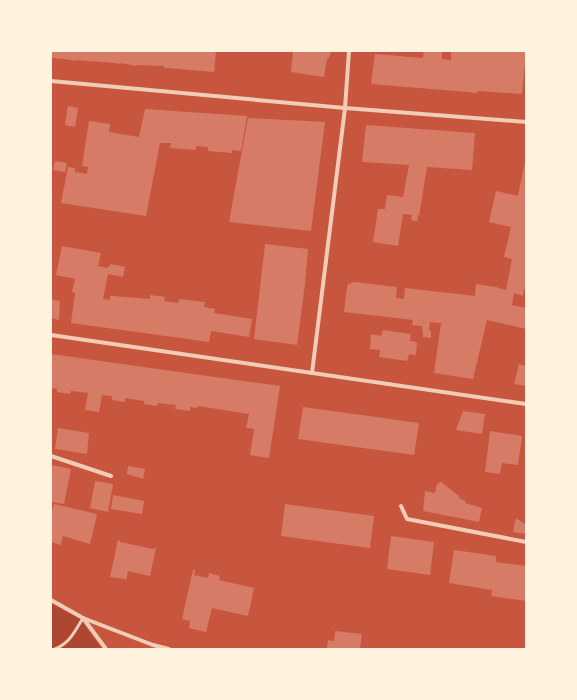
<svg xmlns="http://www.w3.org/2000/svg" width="577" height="700" font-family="Raleway,sans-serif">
<rect width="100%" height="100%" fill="#c8553d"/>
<!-- green -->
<path fill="#ae4732" d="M51 603 80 619 102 649H51Z"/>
<!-- building -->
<g fill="#d67c66">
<path d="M51 51H216L214 72 168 68H164V66L137 65V66L121 63V64L106 62 103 63V62L91 61V62H89V61L75 60V61L59 58V59H57V58H51Z"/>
<path d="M293 51H331L330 56 327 59 324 77 291 72Z"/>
<path d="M424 51H442V59L451 60V51L526 52 522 94 477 91 478 93 371 84 375 54 423 58Z"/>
<path d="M68 106 78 108 75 127 65 125Z"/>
<path d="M145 109 247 116 241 151 232 150V153L208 151V147L196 146V150L170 148 171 143H160L146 216 61 203 68 167 75 168V172L87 174 88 167 82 166 89 121 110 124 109 132 139 137Z"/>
<path d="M248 118 325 122 311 231 229 222Z"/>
<path d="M366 125 475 133 472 170 427 167 419 216 417 215 418 218 417 221H413L411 218 412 215 403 214 398 246 373 242 378 209H385L387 195 403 197 409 165 362 162Z"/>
<path d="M55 161 67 163 65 172 53 170Z"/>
<path d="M525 162 526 281 523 296 514 293 512 305 526 308V329L487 320 473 379 434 373 441 323 430 322 429 330 431 331V338L423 337 422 326 412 325 413 320 344 312 347 287 348 284 354 282 397 287 396 298 404 299 405 288 475 296 476 284 496 287 506 290 512 259 504 257 511 227 489 222 496 191 518 196Z"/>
<path d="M265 244 308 249 305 284 297 345 254 339Z"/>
<path d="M62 246 101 253 98 266 107 268 111 264 125 267 123 277 108 274 103 299 110 300V296H113L150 299V295L165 297 164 301 178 303 179 299 205 302 204 307 215 309 214 313 252 319 249 337 211 331 209 342 71 323 75 293 72 292 75 279 56 275Z"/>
<path d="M51 299 60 301 59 320 51 318Z"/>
<path d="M383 330 411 334 410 341 417 342 416 355 409 354 407 361 379 357 380 350 370 349 371 334 381 336Z"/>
<path d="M51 354 280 386 269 458 250 455 254 429 246 428 249 414 198 406 197 408 190 407V411L175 409 176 405 158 403 157 406 144 404V401L125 398V402L112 400V396L102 395 99 412 85 410 88 393 71 391 70 394 57 392V389L51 388Z"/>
<path d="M519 364 526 366V386L514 384Z"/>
<path d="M303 407 419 423 414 455 298 439Z"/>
<path d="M463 411 485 414 482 434 456 430Z"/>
<path d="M58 428 89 433 87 454 55 449Z"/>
<path d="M490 431 522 436 518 465 502 463 500 474 485 472Z"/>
<path d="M53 465 71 469 64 504 51 502V467L52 468Z"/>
<path d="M128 466 145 469 143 479 127 474Z"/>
<path d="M95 481 113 484 108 512 90 508Z"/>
<path d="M441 482 459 496V498L466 501 465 503 482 508 479 522 423 511 425 491 435 493 437 484Z"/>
<path d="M113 495 144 501 142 514 111 509Z"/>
<path d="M54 504 97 514 90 544 63 536 61 545 51 542V514Z"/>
<path d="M285 504 374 516 370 548 281 536Z"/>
<path d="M516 518 526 525V534L513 532Z"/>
<path d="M391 536 434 542 430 575 387 569Z"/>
<path d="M118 540 120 541V542L153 549 154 548H156L150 576 128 571 126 581 125 579 110 577Z"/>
<path d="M454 550 496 556V562L526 566V601L491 596 492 590 449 583Z"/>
<path d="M193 570H195L194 575 208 578 209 573 220 576 219 580 254 588 248 616 212 608 206 632 189 628 190 621 182 619Z"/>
<path d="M335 631 362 634 360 649 327 648 328 640 334 641Z"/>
</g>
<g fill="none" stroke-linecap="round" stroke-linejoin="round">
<!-- service -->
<path stroke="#f1ccb7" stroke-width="3" d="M55 649C70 643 75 631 83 618"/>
<!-- minor -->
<g stroke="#f1ccb7" stroke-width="4">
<path d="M51 81 345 108 526 122"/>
<path d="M51 335 526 404"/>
<path d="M312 373 345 108 349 51"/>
<path d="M51 456 111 476"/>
<path d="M401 506 407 519 526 542"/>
<path d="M51 600 83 618 153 645 169 649"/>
<path d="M83 618 106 649"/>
</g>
</g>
<!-- border -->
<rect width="577" height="700" fill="none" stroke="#fff3e0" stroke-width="104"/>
</svg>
